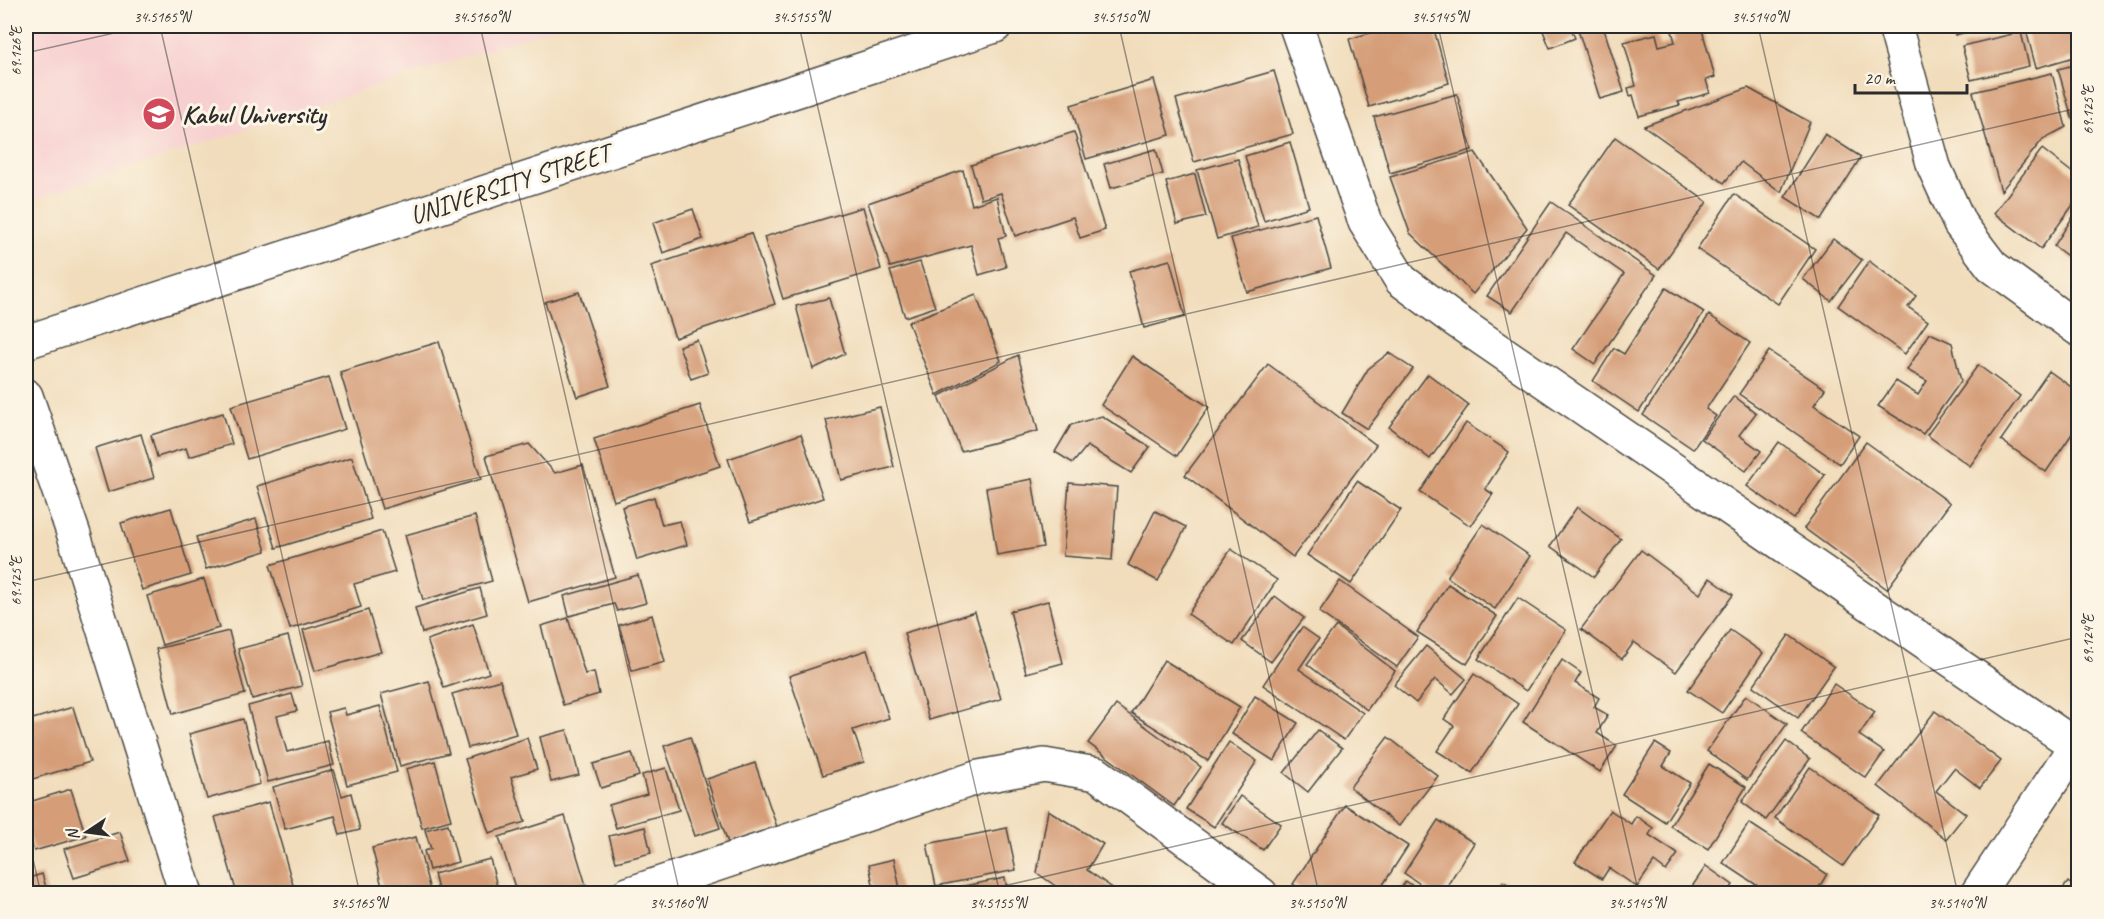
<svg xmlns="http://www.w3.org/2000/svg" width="2104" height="919" font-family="Caveat,sans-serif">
<rect width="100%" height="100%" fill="#fcf5e5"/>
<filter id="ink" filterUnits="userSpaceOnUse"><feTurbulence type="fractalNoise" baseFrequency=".0167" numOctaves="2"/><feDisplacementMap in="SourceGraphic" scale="12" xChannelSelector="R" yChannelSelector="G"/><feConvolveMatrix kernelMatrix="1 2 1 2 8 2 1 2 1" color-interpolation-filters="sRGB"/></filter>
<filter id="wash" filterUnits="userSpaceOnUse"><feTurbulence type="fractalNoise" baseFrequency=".008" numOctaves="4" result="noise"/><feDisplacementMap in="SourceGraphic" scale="24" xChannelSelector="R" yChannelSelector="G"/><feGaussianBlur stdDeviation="1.35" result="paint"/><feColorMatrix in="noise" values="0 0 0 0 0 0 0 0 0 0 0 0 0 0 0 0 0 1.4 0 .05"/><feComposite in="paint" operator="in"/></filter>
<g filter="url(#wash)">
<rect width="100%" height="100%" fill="#f1ddbc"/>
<!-- built -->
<path fill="#f7cfd0" d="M26 26H559L26 202Z"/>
<g id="blocks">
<!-- building -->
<g fill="#d59e79">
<path d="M1394 26H1433L1449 83 1369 107 1349 39Z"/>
<path d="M1541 26H1570L1575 38 1550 48Z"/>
<path d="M1593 26H1603L1624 92 1600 99 1578 30Z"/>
<path d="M1694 26H1701L1715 77 1706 80 1710 93 1678 102 1680 105 1639 116 1633 95 1630 96 1628 88 1636 86 1624 42 1656 34 1659 46 1675 42 1672 31Z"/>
<path d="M1952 26H1990L1955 35Z"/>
<path d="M2025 26H2078V56L2036 68Z"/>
<path d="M2021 32 2029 66 1971 80 1962 46Z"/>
<path d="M2078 64V117L2072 118 2058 69Z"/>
<path d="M1274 71 1293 134 1194 162 1176 99Z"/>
<path d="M2052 73 2066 127 2043 139 2001 191 1973 92Z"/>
<path d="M1154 80 1170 135 1086 159 1071 105Z"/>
<path d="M1748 88 1810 122 1781 192 1741 162 1724 183 1644 126Z"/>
<path d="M1457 94 1472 150 1390 173 1374 117Z"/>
<path d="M1074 132 1105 230 1080 238 1073 217 1015 236 1001 193 981 199 971 165Z"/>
<path d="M1825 134 1861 157 1821 220 1785 197Z"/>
<path d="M1615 137 1707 202 1659 269 1568 205Z"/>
<path d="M1290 142 1309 207 1264 221 1245 156Z"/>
<path d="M1156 149 1163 174 1111 188 1104 164Z"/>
<path d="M2042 149 2078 177V198L2041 249 1994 213Z"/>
<path d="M1475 152 1527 228 1473 294 1410 233 1390 177Z"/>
<path d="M1238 159 1258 227 1217 239 1197 170Z"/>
<path d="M963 170 972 205 997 197 1006 236 998 238 1006 267 979 275 971 245 890 267 868 203Z"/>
<path d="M1195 174 1206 217 1177 224 1166 182Z"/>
<path d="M1734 194 1815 249 1778 304 1697 249Z"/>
<path d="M1551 202 1656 275 1595 364 1573 349 1624 274 1566 233 1512 312 1487 296Z"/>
<path d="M863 207 881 269 783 299 764 237Z"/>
<path d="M693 209 703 239 663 253 653 223Z"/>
<path d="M2078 209V254L2074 261 2054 246Z"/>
<path d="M1316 215 1331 268 1247 292 1231 238Z"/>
<path d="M751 233 775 304 675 338 651 266Z"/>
<path d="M1833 239 1862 260 1831 301 1803 279Z"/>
<path d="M1170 260 1185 317 1144 328 1129 271Z"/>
<path d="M1869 261 1916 296 1908 307 1928 321 1905 354 1838 306Z"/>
<path d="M920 262 935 307 905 317 890 271Z"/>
<path d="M1666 288 1704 312 1639 412 1593 381 1614 348 1624 354Z"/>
<path d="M579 292 610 386 577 397 545 302Z"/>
<path d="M976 295 1001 361 937 395 908 322Z"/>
<path d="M829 298 845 354 813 369 796 306Z"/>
<path d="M1709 315 1750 343 1706 409 1716 416 1693 449 1643 415Z"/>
<path d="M1930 333 1952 343 1961 381 1923 434 1878 406 1896 381 1918 395 1927 381 1907 370Z"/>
<path d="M697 340 708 373 691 379 679 346Z"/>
<path d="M439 342 481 479 382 509 340 372Z"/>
<path d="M1769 351 1825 389 1814 405 1859 436 1840 464 1739 394Z"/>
<path d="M1389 353 1413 369 1367 429 1342 413 1368 369Z"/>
<path d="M1018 355 1038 431 961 451 939 396Z"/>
<path d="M1132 356 1209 407 1177 456 1101 405Z"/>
<path d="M1268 364 1376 445 1293 557 1185 475Z"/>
<path d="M1978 365 2020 396 1970 466 1927 435Z"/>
<path d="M2049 371 2078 392V425L2046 472 2001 440Z"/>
<path d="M1428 374 1469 405 1430 459 1389 427Z"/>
<path d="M329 377 345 429 247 459 231 406Z"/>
<path d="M1734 396 1756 413 1739 435 1761 451 1746 471 1702 439Z"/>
<path d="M700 405 720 466 614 501 594 439Z"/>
<path d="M880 407 894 467 841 480 826 420Z"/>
<path d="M223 413 232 444 189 457 186 448 157 457 151 435Z"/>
<path d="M1102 416 1150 447 1131 473 1087 446 1073 463 1055 452 1071 425Z"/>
<path d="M1466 423 1509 452 1485 489 1493 494 1471 526 1420 492Z"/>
<path d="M141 434 154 478 108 492 95 448Z"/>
<path d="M801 434 823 498 750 522 728 459Z"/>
<path d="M1779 442 1825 475 1794 519 1747 486Z"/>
<path d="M1866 442 1950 503 1887 589 1804 528Z"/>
<path d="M529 444 555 473 583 465 615 577 528 602 486 456Z"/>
<path d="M352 457 371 519 276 548 257 486Z"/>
<path d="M1032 479 1043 547 997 555 986 488Z"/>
<path d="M1357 481 1401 510 1351 584 1307 555Z"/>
<path d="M1069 483 1117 487 1112 560 1063 556Z"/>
<path d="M654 497 662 525 680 521 687 545 637 560 622 507Z"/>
<path d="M1577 507 1621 539 1594 577 1550 546Z"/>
<path d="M171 508 191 575 142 590 121 523Z"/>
<path d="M1155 511 1186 527 1158 581 1128 565Z"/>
<path d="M475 516 492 581 423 600 405 535Z"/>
<path d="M256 519 266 551 206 569 196 537Z"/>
<path d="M1483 524 1530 556 1495 609 1447 577Z"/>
<path d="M382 531 395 572 354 584 361 607 290 629 270 565Z"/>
<path d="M1231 549 1277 580 1234 645 1188 614Z"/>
<path d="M1641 550 1700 594 1710 578 1733 595 1676 672 1634 642 1622 659 1581 629Z"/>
<path d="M638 575 646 603 617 611 614 604 569 616 564 596Z"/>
<path d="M204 579 219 628 162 645 147 596Z"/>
<path d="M1340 581 1418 637 1397 667 1319 612Z"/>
<path d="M1448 584 1497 616 1467 664 1417 632Z"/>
<path d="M480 588 487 614 422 633 415 608Z"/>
<path d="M1275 596 1304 618 1271 662 1242 641Z"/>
<path d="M1518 598 1566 630 1526 691 1478 659Z"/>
<path d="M1048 601 1063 663 1026 673 1010 611Z"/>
<path d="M368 610 381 652 315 671 303 630Z"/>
<path d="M975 612 1001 699 929 720 904 633Z"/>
<path d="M652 615 665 662 632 671 619 625Z"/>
<path d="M568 618 585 674 594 672 599 694 563 705 541 626Z"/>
<path d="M473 624 489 673 444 688 427 640Z"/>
<path d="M1336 626 1395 671 1367 710 1307 664Z"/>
<path d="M1302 627 1319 639 1299 669 1363 713 1344 740 1263 685Z"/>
<path d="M1730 630 1763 653 1722 713 1688 690Z"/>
<path d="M229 631 245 694 173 714 156 649Z"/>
<path d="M1789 635 1834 667 1798 718 1753 686Z"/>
<path d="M288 636 302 686 252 699 238 649Z"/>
<path d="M1426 646 1466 679 1453 694 1435 679 1416 703 1394 685Z"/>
<path d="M867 650 889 718 853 730 864 762 823 775 789 676Z"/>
<path d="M1164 660 1240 707 1208 761 1131 713Z"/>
<path d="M1562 660 1581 673 1575 683 1599 698 1594 707 1608 715 1597 733 1617 746 1600 772 1523 722Z"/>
<path d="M1474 674 1518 704 1472 773 1437 751 1454 726 1444 719Z"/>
<path d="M500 680 516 734 468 748 452 694Z"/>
<path d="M429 681 449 753 400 766 381 694Z"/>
<path d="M1834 684 1875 712 1859 735 1884 752 1866 778 1801 733Z"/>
<path d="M292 694 297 711 277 716 287 752 328 741 334 765 268 782 248 706Z"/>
<path d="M1746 695 1787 724 1747 780 1707 751Z"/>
<path d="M1255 696 1298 723 1274 761 1232 734Z"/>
<path d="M1116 705 1201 767 1174 806 1088 743Z"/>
<path d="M380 706 397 772 347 785 327 712 344 708 346 715Z"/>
<path d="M73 707 90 762 26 781V721Z"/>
<path d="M1935 711 2001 761 1980 788 1954 768 1936 791 1966 814 1946 839 1878 786Z"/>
<path d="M243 719 260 784 207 799 189 734Z"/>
<path d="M567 730 579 775 551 782 540 737Z"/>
<path d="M1318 730 1342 748 1308 792 1284 773Z"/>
<path d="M690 737 720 828 695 836 664 746Z"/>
<path d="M1388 737 1438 776 1399 826 1350 787Z"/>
<path d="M527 738 537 769 511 777 525 822 489 833 465 759Z"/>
<path d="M1786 741 1810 759 1766 820 1742 802Z"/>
<path d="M1229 742 1257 761 1214 827 1186 809Z"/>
<path d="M1655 743 1671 753 1663 766 1690 783 1665 822 1622 794Z"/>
<path d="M632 753 639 776 601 788 593 764Z"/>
<path d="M435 761 451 820 422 828 406 769Z"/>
<path d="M755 763 777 827 728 843 707 779Z"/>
<path d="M1709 764 1746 787 1708 849 1670 826Z"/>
<path d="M1810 767 1879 815 1843 866 1775 818Z"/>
<path d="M666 768 679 810 616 828 609 805 647 794 642 775Z"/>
<path d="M334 770 342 796 351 793 360 830 340 835 335 816 285 829 273 787Z"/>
<path d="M71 789 86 836 34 851 26 826V803Z"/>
<path d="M1240 796 1281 824 1263 850 1222 823Z"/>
<path d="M269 802 293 885 262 894H237L215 817Z"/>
<path d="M1345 805 1408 846 1377 894H1308L1293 884Z"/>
<path d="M1048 810 1103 844 1087 870 1121 894H1067L1037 873Z"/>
<path d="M1610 810 1631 824 1636 816 1653 828 1649 835 1678 854 1666 871 1654 862 1637 887 1609 868 1602 879 1575 862Z"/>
<path d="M565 816 586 885 558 894H517L499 837Z"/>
<path d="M1438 820 1474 843 1442 894H1435L1404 873Z"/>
<path d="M1749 823 1827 874 1815 894H1770L1723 863Z"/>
<path d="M448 824 458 862 429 870 424 851 431 849 425 830Z"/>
<path d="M645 827 651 853 616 862 609 836Z"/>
<path d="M1007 828 1016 870 936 886 927 844Z"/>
<path d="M120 832 130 861 74 878 64 849Z"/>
<path d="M416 837 431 894H384L372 848Z"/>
<path d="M490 859 499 894H439L434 874Z"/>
<path d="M894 859 901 894H875L869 865Z"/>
<path d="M1706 866 1733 885 1727 894 1720 891 1718 894H1687Z"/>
<path d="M42 874 48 894H26V879Z"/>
<path d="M1005 878 1008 894H939V891Z"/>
<path d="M1406 881 1424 894H1397Z"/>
<path d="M1503 881 1521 894H1494Z"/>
<path d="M2068 882 2078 890V894H2059Z"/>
</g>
</g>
</g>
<g filter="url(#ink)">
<use href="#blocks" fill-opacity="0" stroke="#494641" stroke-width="1.5"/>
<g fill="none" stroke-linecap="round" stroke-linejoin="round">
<!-- minor casing -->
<g stroke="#494641" stroke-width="36">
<g id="minor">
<path d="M1296 26 1365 222 1401 280 1452 318 2078 747"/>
<path d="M1895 26 1934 167 1960 224 1992 266 2078 329"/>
<path d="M26 396 74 535 186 894"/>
<path d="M628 894 979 777 1044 765 1097 774 1261 894"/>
<path d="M1977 894 2078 742"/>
</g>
</g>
<!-- tertiary casing -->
<g stroke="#494641" stroke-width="36">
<path id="tertiary" d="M26 342 995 26"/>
</g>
<!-- minor -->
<use href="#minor" stroke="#fff" stroke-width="33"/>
<!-- tertiary -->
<use href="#tertiary" stroke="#fff" stroke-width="33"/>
</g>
</g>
<!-- ticks -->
<path fill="none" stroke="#2b2b2b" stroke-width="1.5" stroke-opacity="0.45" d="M160 26 360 894M480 26 680 894M799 26 1000 894M1119 26 1319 894M1438 26 1639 894M1758 26 1958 894M2078 26V30M26 53 145 26M26 582 2078 108M26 828 41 894M969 894 2078 637"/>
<!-- icons -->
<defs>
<g id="university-disc" transform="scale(1.725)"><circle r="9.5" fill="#d1495b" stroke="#fcf5e5"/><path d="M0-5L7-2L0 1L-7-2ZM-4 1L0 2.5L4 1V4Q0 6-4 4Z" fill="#fff"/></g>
</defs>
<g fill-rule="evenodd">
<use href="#university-disc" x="159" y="114"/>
</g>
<g text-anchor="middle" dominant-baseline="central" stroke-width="6" stroke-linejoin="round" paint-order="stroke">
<!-- poi labels -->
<g font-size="26" font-weight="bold" fill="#2b2b2b" stroke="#fcf5e5" text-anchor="start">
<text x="182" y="114">Kabul University</text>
</g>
<!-- street labels -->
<g font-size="26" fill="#2b2b2b" stroke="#fcf5e5">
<text transform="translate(510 184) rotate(-18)">UNIVERSITY STREET</text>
</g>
</g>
<!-- margin -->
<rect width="2104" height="919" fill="none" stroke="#fcf5e5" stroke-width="66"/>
<!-- north arrow -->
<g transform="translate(87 832) rotate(257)" stroke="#fcf5e5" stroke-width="4.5" paint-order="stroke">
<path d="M0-4.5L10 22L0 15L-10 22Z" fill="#2b2b2b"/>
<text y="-9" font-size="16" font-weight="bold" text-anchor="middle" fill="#2b2b2b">N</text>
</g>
<!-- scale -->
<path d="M1855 84v9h112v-9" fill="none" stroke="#2b2b2b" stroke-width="3"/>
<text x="1864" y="84" font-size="18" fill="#2b2b2b" stroke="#fcf5e5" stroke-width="4.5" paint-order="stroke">20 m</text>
<rect x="33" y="33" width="2038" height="853" fill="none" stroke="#2b2b2b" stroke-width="2"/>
<g font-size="15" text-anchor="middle" fill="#2b2b2b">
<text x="162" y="22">34.5165°N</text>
<text x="481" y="22">34.5160°N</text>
<text x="801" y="22">34.5155°N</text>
<text x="1120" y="22">34.5150°N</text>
<text x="1440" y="22">34.5145°N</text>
<text x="1760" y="22">34.5140°N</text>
<text transform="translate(16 51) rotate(-90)" y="5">69.126°E</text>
<text transform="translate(2088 110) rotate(-90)" y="5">69.125°E</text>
<text transform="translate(16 581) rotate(-90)" y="5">69.125°E</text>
<text transform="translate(2088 639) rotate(-90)" y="5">69.124°E</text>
<text x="359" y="908">34.5165°N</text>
<text x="678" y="908">34.5160°N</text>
<text x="998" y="908">34.5155°N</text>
<text x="1317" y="908">34.5150°N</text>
<text x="1637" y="908">34.5145°N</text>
<text x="1957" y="908">34.5140°N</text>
</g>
</svg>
